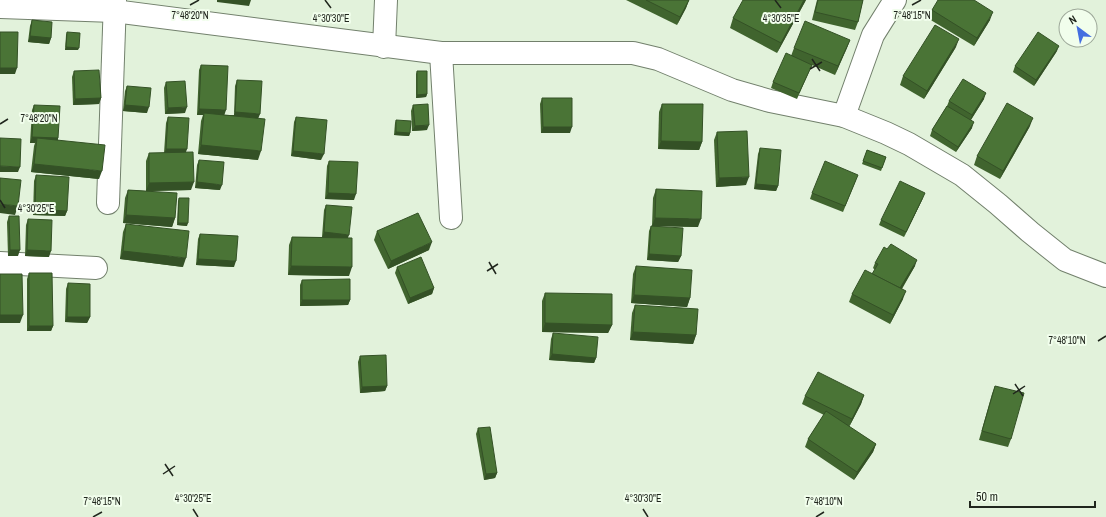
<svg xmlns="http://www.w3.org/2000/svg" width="1106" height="517" font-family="'Archivo Narrow',sans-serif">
<rect width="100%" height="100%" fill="#e2f2db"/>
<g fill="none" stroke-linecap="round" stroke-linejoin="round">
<!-- minor casing -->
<g stroke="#72806c" stroke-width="24">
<g id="minor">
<path d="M0 7 114 11 441 53H633L658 59 732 90 770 101 844 116 886 133 909 144 962 175 998 204 1030 232 1065 260 1106 276"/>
<path d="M384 47 386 0"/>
<path d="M441 53 451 218"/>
<path d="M844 116 873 35 895 0"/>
<path d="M108 203 115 0"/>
<path d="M0 263 96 268"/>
</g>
</g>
<!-- minor -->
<use href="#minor" stroke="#fff" stroke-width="22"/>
</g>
<!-- wall -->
<g fill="#40642e">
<path d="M626 0H689L686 8 677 25Z"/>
<path d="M806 0 777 53 730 28 733 18Z"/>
<path d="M817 0H863L858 22 855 30 812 20Z"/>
<path d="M932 10 990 20 974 46 929 19Z"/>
<path d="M32 20 51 38 49 44 28 42 30 26Z"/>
<path d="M67 32 78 50H65L66 35Z"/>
<path d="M850 40 835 75 812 65 797 99 771 88 773 82 791 56 794 48Z"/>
<path d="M956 47 924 99 900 85 903 76Z"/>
<path d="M1057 51 1034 86 1013 72 1015 66Z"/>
<path d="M201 65 224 115H234L235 86 237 80 258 118V160L198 154 201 121 203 115H197L199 70Z"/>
<path d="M74 71 101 98 99 104 73 105 72 77Z"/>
<path d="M417 71 427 94 426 97 416 98V74Z"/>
<path d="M166 82 185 113 165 114 164 88Z"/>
<path d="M127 86 147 113 123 111 125 91Z"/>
<path d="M542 98 570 133H541L540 104Z"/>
<path d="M984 99 971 120 972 128 956 152 930 136 932 130 947 106 949 101Z"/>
<path d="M662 104 702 142 699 150 658 149 659 112Z"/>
<path d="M34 105 58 138V140L99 179 31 172 34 146 35 143H30L32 110Z"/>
<path d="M413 105 427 130 412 131 411 111Z"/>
<path d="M168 117 186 152 191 190 152 191 175 218 172 227 123 223 125 198 128 190 146 191V161L149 153H164L166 123Z"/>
<path d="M296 117 321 160 291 156 294 122Z"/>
<path d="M396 120 410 133 409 136 394 135 395 123Z"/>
<path d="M1030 126 1000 179 974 165 977 156Z"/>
<path d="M717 132 746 185 716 187 714 140Z"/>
<path d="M760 148 778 186 776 191 754 189 758 154Z"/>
<path d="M867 150 886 157 881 171 862 164Z"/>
<path d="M199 160 220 190 195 188 197 165Z"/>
<path d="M329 161 354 200 325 199 327 166Z"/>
<path d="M36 175 67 211 65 216 33 215 34 181Z"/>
<path d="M856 180 843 212 810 199 812 193Z"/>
<path d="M656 189 698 227 658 226 681 256 678 262 647 260 649 231 651 226H652L653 198Z"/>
<path d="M179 198 187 226 177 225 178 201Z"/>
<path d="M923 198 904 237 879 225 881 220Z"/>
<path d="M326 205 348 237 349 276 288 275 289 245 292 237H322L324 210Z"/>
<path d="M9 216 18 256H8L7 222Z"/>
<path d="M28 219 49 257 25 256 26 225Z"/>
<path d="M126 224 183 267 120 259 123 232Z"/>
<path d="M377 231 429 250 388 269 374 240Z"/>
<path d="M200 234 234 267 196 265 198 239Z"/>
<path d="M875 263 915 266 902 289 903 299 890 324 849 302 852 294 872 274 875 270 873 268Z"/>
<path d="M636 266 690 298 687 307 631 303 633 274Z"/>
<path d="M397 267 434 288 432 294 408 304 395 273Z"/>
<path d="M29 273 53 326 51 331H27V279Z"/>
<path d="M302 280 350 300 348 305 300 306V285Z"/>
<path d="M68 283 90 317 87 323 65 322 66 289Z"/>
<path d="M545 293 612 325 608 333 542 332V301Z"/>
<path d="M635 305 696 335 693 344 630 340 632 313Z"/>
<path d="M553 333 596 358 594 363 549 360 551 339Z"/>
<path d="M360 356 387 386 385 391 360 393 358 362Z"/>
<path d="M995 386 1011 439 1008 447 979 440 992 394Z"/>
<path d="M864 395 861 404 849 427 876 444 873 452 854 480 805 447 808 439 824 415 802 404 805 396Z"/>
<path d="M478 428 497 473 495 478 484 480 476 434Z"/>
</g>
<!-- shaded-wall -->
<g fill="#345126">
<path d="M217 0H251L249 6 217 2Z"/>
<path d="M689 0 686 8 677 25 680 17Z"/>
<path d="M804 0H806L777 53 781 43Z"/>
<path d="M993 12 990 20 974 46 977 38Z"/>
<path d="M30 36 51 38 49 44 28 42Z"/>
<path d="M959 39 956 47 924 99 927 91Z"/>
<path d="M850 40 847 48 835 75 838 66Z"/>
<path d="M1059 46 1057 51 1034 86 1036 80Z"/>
<path d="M66 47 79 48 78 50H65Z"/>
<path d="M0 68H17L15 74H0Z"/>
<path d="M986 93 984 99 970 121 972 115Z"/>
<path d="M427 94 426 97 416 98 417 95Z"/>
<path d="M101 98 99 104 73 105 75 99Z"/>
<path d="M125 105 149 107 147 113 123 111Z"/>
<path d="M187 107 185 113 165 114 168 108Z"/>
<path d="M199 109 226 110 224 116 204 113 203 115H197Z"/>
<path d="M235 112 260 114 258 119 233 118Z"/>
<path d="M1033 118 1030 126 1000 179 1003 171Z"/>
<path d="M974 122 972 128 956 152 958 147Z"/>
<path d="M429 125 427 130 412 131 415 126Z"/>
<path d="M543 127H572L570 133H541Z"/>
<path d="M396 132 410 133 409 136 394 135Z"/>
<path d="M32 137 58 138 56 144 37 138 35 143H30Z"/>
<path d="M661 141 702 142 699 150 658 149Z"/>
<path d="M201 145 261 151 258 160 198 154Z"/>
<path d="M166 149H187L185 155 164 154Z"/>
<path d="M293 151 324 154 321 160 291 156Z"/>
<path d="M34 164 102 171 99 179 31 172Z"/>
<path d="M0 166 20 167 18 172H0Z"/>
<path d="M749 177 746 185 716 187 719 178Z"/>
<path d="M194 182 191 190 146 191 149 183Z"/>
<path d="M197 182 222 185 220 190 195 188Z"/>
<path d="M756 184 778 186 776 191 754 189Z"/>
<path d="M328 193 356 194 354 200 325 199Z"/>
<path d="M925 193 923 198 904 237 906 232Z"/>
<path d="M0 204 18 206 15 215 0 213Z"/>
<path d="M35 209 67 211 65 216 33 215Z"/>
<path d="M126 215 175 218 172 227 123 223Z"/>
<path d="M655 218 701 219 698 227 652 226Z"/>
<path d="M178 223H188L187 226 177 225Z"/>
<path d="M324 232 349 235 347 240 322 238Z"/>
<path d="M432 242 429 250 388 269 391 261Z"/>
<path d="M10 250H20L18 256H8Z"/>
<path d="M27 250 51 251 49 257 25 256Z"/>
<path d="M123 251 186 258 183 267 120 259Z"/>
<path d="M649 254 681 256 678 262 647 260Z"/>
<path d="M198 259 236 261 234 267 196 265Z"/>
<path d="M917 260 915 266 897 296 899 290Z"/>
<path d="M291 266 352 267 349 276 288 275Z"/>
<path d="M434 288 432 294 408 304 410 298Z"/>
<path d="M906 291 903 299 890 324 893 315Z"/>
<path d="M634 295 690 298 687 307 631 303Z"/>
<path d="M302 300H350L348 305 300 306Z"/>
<path d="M0 315H23L20 323H0Z"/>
<path d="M67 317H90L87 323 65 322Z"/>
<path d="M545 323 612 325 608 333 542 332Z"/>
<path d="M29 326H53L51 331H27Z"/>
<path d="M633 332 696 335 693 344 630 340Z"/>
<path d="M552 354 596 358 594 363 549 360Z"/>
<path d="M387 386 385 391 360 393 362 387Z"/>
<path d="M864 395 861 404 849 427 852 419Z"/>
<path d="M876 444 873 452 854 480 857 472Z"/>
<path d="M497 473 495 478 484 480 486 474Z"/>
</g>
<!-- building -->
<g fill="#4a7436" stroke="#345126">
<path d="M646 0H689L680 17Z"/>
<path d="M743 0H804L781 43 733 18Z"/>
<path d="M818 0H863L858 22 815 12Z"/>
<path d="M938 0H974L993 12 977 38 932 10Z"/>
<path d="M32 20 52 22 51 38 30 36Z"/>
<path d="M805 21 850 40 838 66 794 48Z"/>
<path d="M935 25 959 39 927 91 903 76Z"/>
<path d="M0 32H18L17 68H0Z"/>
<path d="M67 32 80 33 79 48 66 47Z"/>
<path d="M1038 32 1059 46 1036 80 1015 66Z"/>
<path d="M786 53 812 65 799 93 773 82Z"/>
<path d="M201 65 228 66 226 110 199 109Z"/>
<path d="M99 70 101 98 75 99 74 71Z"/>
<path d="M417 71H427V94L417 95Z"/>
<path d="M963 79 986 93 972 115 949 101Z"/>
<path d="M237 80 262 81 260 114 235 112Z"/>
<path d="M185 81 187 107 168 108 166 82Z"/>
<path d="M127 86 151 88 149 107 125 105Z"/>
<path d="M542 98H572V127H543Z"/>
<path d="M1007 103 1033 118 1003 171 977 156Z"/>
<path d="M428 104 429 125 415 126 413 105Z"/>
<path d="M662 104H703L702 142 661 141Z"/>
<path d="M34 105 60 106 58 138 32 137Z"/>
<path d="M947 106 974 122 958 147 932 130Z"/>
<path d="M204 113 265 119 261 151 201 145Z"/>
<path d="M168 117 189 118 187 149H166Z"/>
<path d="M296 117 327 120 324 154 293 151Z"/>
<path d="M396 120 411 121 410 133 396 132Z"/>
<path d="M747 131 749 177 719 178 717 132Z"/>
<path d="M0 138 21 139 20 167 0 166Z"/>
<path d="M37 138 105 145 102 171 34 164Z"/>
<path d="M760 148 781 150 778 186 756 184Z"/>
<path d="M867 150 886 157 882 168 863 161Z"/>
<path d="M193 152 194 182 149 183V153Z"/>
<path d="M199 160 224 162 222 185 197 182Z"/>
<path d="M329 161 358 162 356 194 328 193Z"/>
<path d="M825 161 858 175 845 206 812 193Z"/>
<path d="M36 175 69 177 67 211 35 209Z"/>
<path d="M0 178 21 180 18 206 0 204Z"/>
<path d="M900 181 925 193 906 232 881 220Z"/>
<path d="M656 189 702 191 701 219 655 218Z"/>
<path d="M128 190 177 193 175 218 126 215Z"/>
<path d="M179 198H189L188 223H178Z"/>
<path d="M326 205 352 207 349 235 324 232Z"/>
<path d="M418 213 432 242 391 261 377 231Z"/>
<path d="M9 216H19L20 250H10Z"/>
<path d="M28 219 52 220 51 251 27 250Z"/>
<path d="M126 224 189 231 186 258 123 251Z"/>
<path d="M651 226 683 228 681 256 649 254Z"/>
<path d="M200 234 238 236 236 261 198 259Z"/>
<path d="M292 237 352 238V267L291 266Z"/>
<path d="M891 244 917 260 900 288 872 274 878 264 875 263 884 247 887 249Z"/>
<path d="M421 257 434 288 410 298 397 267Z"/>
<path d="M636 266 692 270 690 298 634 295Z"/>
<path d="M865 270 906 291 893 315 852 294Z"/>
<path d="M29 273H52L53 326H29Z"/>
<path d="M0 274H22L23 315H0Z"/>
<path d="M350 279V300H302V280Z"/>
<path d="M68 283 90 284V317H67Z"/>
<path d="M545 293 612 294V325L545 323Z"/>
<path d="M635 305 698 309 696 335 633 332Z"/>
<path d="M553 333 598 337 596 358 552 354Z"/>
<path d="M386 355 387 386 362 387 360 356Z"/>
<path d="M818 372 864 395 852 419 805 396Z"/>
<path d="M995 386 1024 393 1011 439 982 431Z"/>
<path d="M826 411 876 444 857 472 808 439Z"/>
<path d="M490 427 497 473 486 474 478 428Z"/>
</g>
<!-- ticks -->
<path fill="none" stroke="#20261d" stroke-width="1.5" d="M325 0 331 8M775 0 781 8M190 5 199 0M912 5 921 0M812 59 820 71M810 69 822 62M0 124 8 119M0 200 5 208M489 262 496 274M487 271 498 264M1098 341 1106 336M1015 384 1023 396M1013 394 1025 386M165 464 173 476M163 474 175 466M193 509 198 517M643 509 648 517M93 517 102 512M816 517 824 512"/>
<g font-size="10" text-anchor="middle" fill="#20261d" stroke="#f1feec" stroke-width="4" stroke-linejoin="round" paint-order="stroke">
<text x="190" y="19">7°48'20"N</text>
<text x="912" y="19">7°48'15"N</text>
<text x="781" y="22">4°30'35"E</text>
<text x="331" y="22">4°30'30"E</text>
<text x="39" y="122">7°48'20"N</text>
<text x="36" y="212">4°30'25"E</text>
<text x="1067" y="344">7°48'10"N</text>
<text x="193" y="502">4°30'25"E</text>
<text x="643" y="502">4°30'30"E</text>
<text x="102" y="505">7°48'15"N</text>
<text x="824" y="505">7°48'10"N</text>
</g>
<!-- north arrow -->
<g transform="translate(1078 28) rotate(328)"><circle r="19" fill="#f1feec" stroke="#9da899"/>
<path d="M0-3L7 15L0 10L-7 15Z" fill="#446ee0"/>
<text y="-6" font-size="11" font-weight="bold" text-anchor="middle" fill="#20261d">N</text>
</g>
<!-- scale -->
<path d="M970 501v6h125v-6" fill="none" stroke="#20261d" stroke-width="2"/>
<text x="976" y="501" font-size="12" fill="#20261d" stroke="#f1feec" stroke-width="3" paint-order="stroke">50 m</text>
</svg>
